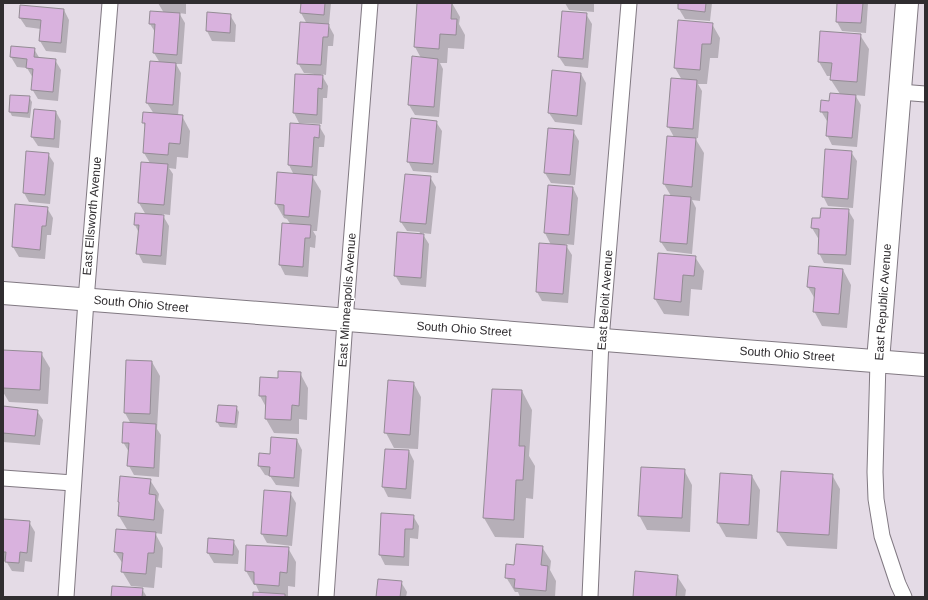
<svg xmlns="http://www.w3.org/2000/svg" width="928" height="600" font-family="Arial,sans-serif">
<rect width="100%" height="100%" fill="#e4dbe6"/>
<!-- shadow -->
<g fill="#0003">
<path d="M158 3H186V14L179 13 185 23 182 64H176L181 73 178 116H182L190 131 188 158 177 157 176 169 169 168 173 174 170 215 162 214 169 226 166 265 143 263 138 253 139 233 135 225 146 215 139 203 150 163 144 153 146 128 143 122 154 114 147 103 160 63 154 53 155 32 150 24 164 13Z"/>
<path d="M302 3H331L329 24H328L334 35 333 46H328L326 75 321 74 328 86 327 98H323L322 124 299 123 294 113 314 76V74L304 73 298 63 307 24 301 13Z"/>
<path d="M418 3H452L460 17 459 24 465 35 464 49 448 48 447 63H440L443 69 439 117 415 115 409 105 421 58 415 47Z"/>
<path d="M565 3H594V12L569 10Z"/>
<path d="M679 3H712L710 21 685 19 679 9Z"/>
<path d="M838 3H868L866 33 842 31 837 22Z"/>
<path d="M64 10 69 20 66 53 46 51 40 41 41 29 26 27 20 18Z"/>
<path d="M586 14 592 24 588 68 565 66 559 57Z"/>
<path d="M230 15 236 25 235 42 212 41 207 31Z"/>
<path d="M712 24 720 38 718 58H710L707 84H698L702 91 698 138H695L704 153 700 201 692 200 696 208 692 254 667 251 661 242 671 196 664 184 674 137 668 126 682 80 675 68Z"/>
<path d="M860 35 869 49 865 96 855 95 861 105 857 147 832 145 827 135 828 121H827L821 111 840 94 831 80V76H827L819 62Z"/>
<path d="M34 49 40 59 55 60 61 70 58 101 38 99 32 89 33 78 27 68 17 67 11 57Z"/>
<path d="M581 74 586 83 582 125 555 122 549 113Z"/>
<path d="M29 97 32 102 30 118 12 116 10 112Z"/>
<path d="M56 112 61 121 59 148 38 146 32 137Z"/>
<path d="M436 122 442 131 438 173 413 171 408 161Z"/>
<path d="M319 126 325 136 324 147H319L317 176H312L321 191 317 231H313L316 236 315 248 310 247 308 277 285 275 280 265 283 224 291 225 287 219 284 218 276 204 294 175 289 165Z"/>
<path d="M573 131 579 141 575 185 551 183 545 173Z"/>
<path d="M851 152 857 161 853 208 828 206 823 196Z"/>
<path d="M48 154 54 163 50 204 29 202 24 193Z"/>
<path d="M430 177 436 187 431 234 422 233 429 244 426 287 401 285 395 275 419 234 420 232 407 231 401 222Z"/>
<path d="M549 186 573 188 578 198 574 245 565 244 572 255 568 303 542 301 537 292 551 245 545 233Z"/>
<path d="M16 206 47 208 53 218 51 235H47L45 259 19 257 13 247Z"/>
<path d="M848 210 854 220 851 265 824 263 819 253 820 238H818L812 228 821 219Z"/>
<path d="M659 254 695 257 704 271 702 290 691 289 689 316 664 314 655 299Z"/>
<path d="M843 270 851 285 847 328 822 326 814 311 815 299 808 287Z"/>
<path d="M3 351 41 353 50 368 48 404 9 402 3 392Z"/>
<path d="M152 362 160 376 157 429 161 435 159 477 134 475 129 466V452L123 442 131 424 125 413Z"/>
<path d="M300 373 308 388 307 420 299 419V434L274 433 266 419V407L260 396 279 379Z"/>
<path d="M389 381 413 382 421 397 418 449 394 448 386 433Z"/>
<path d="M522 391 532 410 529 456 535 466 533 499 526 498 524 538 495 537 484 518Z"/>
<path d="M3 407 37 411 43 420 40 445 3 442Z"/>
<path d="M236 407 239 412 237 428 220 427 217 422Z"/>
<path d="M297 440 302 450 299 487 276 485 270 476 265 475 259 466 271 455Z"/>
<path d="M386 450 409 451 414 461 411 499 388 497 383 487Z"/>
<path d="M684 470 692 485 690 532 647 530 639 515Z"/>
<path d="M832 475 840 489 837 549 787 546 778 532Z"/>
<path d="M752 476 760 490 757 539 726 537 718 523Z"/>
<path d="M150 480 159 494 158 500 164 510 162 534 155 533 163 548 162 568 156 567 154 588 131 586 122 571 123 564 115 552 128 531 119 516 120 504Z"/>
<path d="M290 493 296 503 292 546 267 543 262 534Z"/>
<path d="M413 516 419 526 418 539 410 538 409 566 385 565 380 555Z"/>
<path d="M29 522 35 532 32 562 25 561 24 572 12 571 6 561H3V527Z"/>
<path d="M233 541 239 551 238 564 214 563 208 553Z"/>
<path d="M542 547 551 561 550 570 556 581 555 597H520L518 592H515L506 577 515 566Z"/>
<path d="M288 548 296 562 295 587 288 586V597H254L260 594 256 585H254L246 571Z"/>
<path d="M677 576 686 590 685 597H634Z"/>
<path d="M401 582 407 592 406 597H377Z"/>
<path d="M142 589 147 597H112Z"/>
</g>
<!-- building -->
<g fill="#d9b2de" stroke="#948c95">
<path d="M301 3H325L324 15 300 13Z"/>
<path d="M417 3H452L451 19H457L456 35 440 34 439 49 414 47Z"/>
<path d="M678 3H706L705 12 678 9Z"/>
<path d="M837 3H863L861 23 836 22Z"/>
<path d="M20 5 64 9 61 43 39 41 41 20 19 18Z"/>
<path d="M150 11 180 13 177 55 153 53 155 24H149Z"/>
<path d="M562 11 587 13 583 59 558 57Z"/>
<path d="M207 12 231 14 230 33 206 31Z"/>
<path d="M678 20 713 23 711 44H702L700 70 674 68Z"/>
<path d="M300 22 329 24 328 37H323L321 65 297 64Z"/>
<path d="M820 31 861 34 857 82 830 80 832 63 818 62Z"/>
<path d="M11 46 35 48 34 57 56 59 53 92 31 90 33 69 26 68 27 59 10 57Z"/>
<path d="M412 56 438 59 434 107 408 105Z"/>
<path d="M150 61 176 63 173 105 146 103Z"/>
<path d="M552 70 581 73 577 116 548 113Z"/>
<path d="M295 74 323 75 322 89 318 88 317 115 293 113Z"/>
<path d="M671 78 697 80 693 129 667 127Z"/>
<path d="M830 93 856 95 852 138 826 136 828 112H820L821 100 829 101Z"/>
<path d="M10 95 30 96 28 113 9 112Z"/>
<path d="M34 109 56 111 54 139 31 137Z"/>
<path d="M143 112 183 115 180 144 169 143 168 155 143 153 145 123H142Z"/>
<path d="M411 118 437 121 433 164 407 162Z"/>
<path d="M290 123 320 125 319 138 314 137 312 167 288 165Z"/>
<path d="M548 128 574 130 570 175 544 173Z"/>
<path d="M667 136 696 138 692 187 663 184Z"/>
<path d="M825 149 852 151 848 199 822 197Z"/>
<path d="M26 151 49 153 45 195 23 193Z"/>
<path d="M141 162 168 164 164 205 138 203Z"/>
<path d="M277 172 313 175 309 217 284 215V205L275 204Z"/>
<path d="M405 174 431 176 426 224 400 222Z"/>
<path d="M548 185 573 187 569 235 544 233Z"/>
<path d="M664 195 691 197 687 244 660 242Z"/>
<path d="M15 204 48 207 46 226H42L40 250 12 247Z"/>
<path d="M821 208 849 209 846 255 818 254 819 229 811 228 812 218H820Z"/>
<path d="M135 213 164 215 161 256 136 254 139 225H134Z"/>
<path d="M282 223 311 225 310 238H305L303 267 279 265Z"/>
<path d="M397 232 424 234 421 278 394 276Z"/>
<path d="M539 243 567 245 563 294 536 292Z"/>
<path d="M658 253 696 256 694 276 683 275 681 302 654 299Z"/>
<path d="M809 266 843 269 839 314 813 312 815 288 807 287Z"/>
<path d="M3 350 42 352 40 390 3 388Z"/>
<path d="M126 360 152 361 150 414 124 413Z"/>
<path d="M278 371 301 372 299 406 292 405 291 420 265 419 266 396H259L260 377 278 378Z"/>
<path d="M388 380 414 382 410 435 384 433Z"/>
<path d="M492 389 522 390 519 446H525L523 480H516L514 520 483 518Z"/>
<path d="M218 405 237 406 235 424 216 422Z"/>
<path d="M3 406 38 410 35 436 3 433Z"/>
<path d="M123 422 156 424 154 468 127 466 129 443H122Z"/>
<path d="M271 437 297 439 294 478 269 476 270 467 258 466 259 453 270 454Z"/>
<path d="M385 449 409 450 406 489 382 487Z"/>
<path d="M641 467 685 469 682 518 638 516Z"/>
<path d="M781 471 833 474 829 535 777 532Z"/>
<path d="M720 473 752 475 749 525 717 523Z"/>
<path d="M120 476 151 479 149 494 156 495 154 520 118 516 119 502H118Z"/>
<path d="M264 490 291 492 287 536 261 534Z"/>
<path d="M381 513 414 515 413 529H405L404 557 379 555Z"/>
<path d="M3 519 30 521 27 553 20 552 19 563 5 562 6 552H3Z"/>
<path d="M116 529 156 532 154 553H148L146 574 121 572 123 553 114 552Z"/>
<path d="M208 538 234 540 233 555 207 553Z"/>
<path d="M516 544 543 546 541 565 548 566 546 591 514 588 515 579 505 578 506 564 514 565Z"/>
<path d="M246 545 289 547 287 573 280 572 279 586 254 584V572L245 571Z"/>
<path d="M635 571 678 575 676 597H633Z"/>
<path d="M378 579 402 581 400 597H376Z"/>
<path d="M112 586 143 588 142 597H111Z"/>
<path d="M253 592 285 594V597H253Z"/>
</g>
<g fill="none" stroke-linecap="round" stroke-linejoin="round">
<!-- street casing -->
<g stroke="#817982" stroke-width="17">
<g id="street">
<path d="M900 92 925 94"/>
<path d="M878 361 875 472 876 499 882 536 898 584 904 597"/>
<path d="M3 478 73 483"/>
<path d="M66 597 86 300 110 3"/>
<path d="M326 597 345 321 370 3"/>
<path d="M590 597 601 340 629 3"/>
</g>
</g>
<!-- secondary casing -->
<g stroke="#817982" stroke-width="24">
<g id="secondary">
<path d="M3 293 925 365"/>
<path d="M878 361 907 3"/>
</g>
</g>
<!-- street -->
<use href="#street" stroke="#fff" stroke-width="15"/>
<!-- secondary -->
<use href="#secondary" stroke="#fff" stroke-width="22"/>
</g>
<g text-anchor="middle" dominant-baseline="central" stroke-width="3" stroke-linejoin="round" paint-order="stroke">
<!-- street labels -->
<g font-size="12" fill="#302d30" stroke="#fff">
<text transform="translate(92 216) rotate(-85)">East Ellsworth Avenue</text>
<text transform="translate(347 300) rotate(-86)">East Minneapolis Avenue</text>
<text transform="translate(605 300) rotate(-86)">East Beloit Avenue</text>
<text transform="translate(883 302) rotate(-86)">East Republic Avenue</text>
<text transform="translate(141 304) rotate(5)">South Ohio Street</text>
<text transform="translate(464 329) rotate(4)">South Ohio Street</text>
<text transform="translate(787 354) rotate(4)">South Ohio Street</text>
</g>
</g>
<!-- border -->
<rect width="928" height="600" fill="none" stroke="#302d30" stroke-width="8"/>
</svg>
